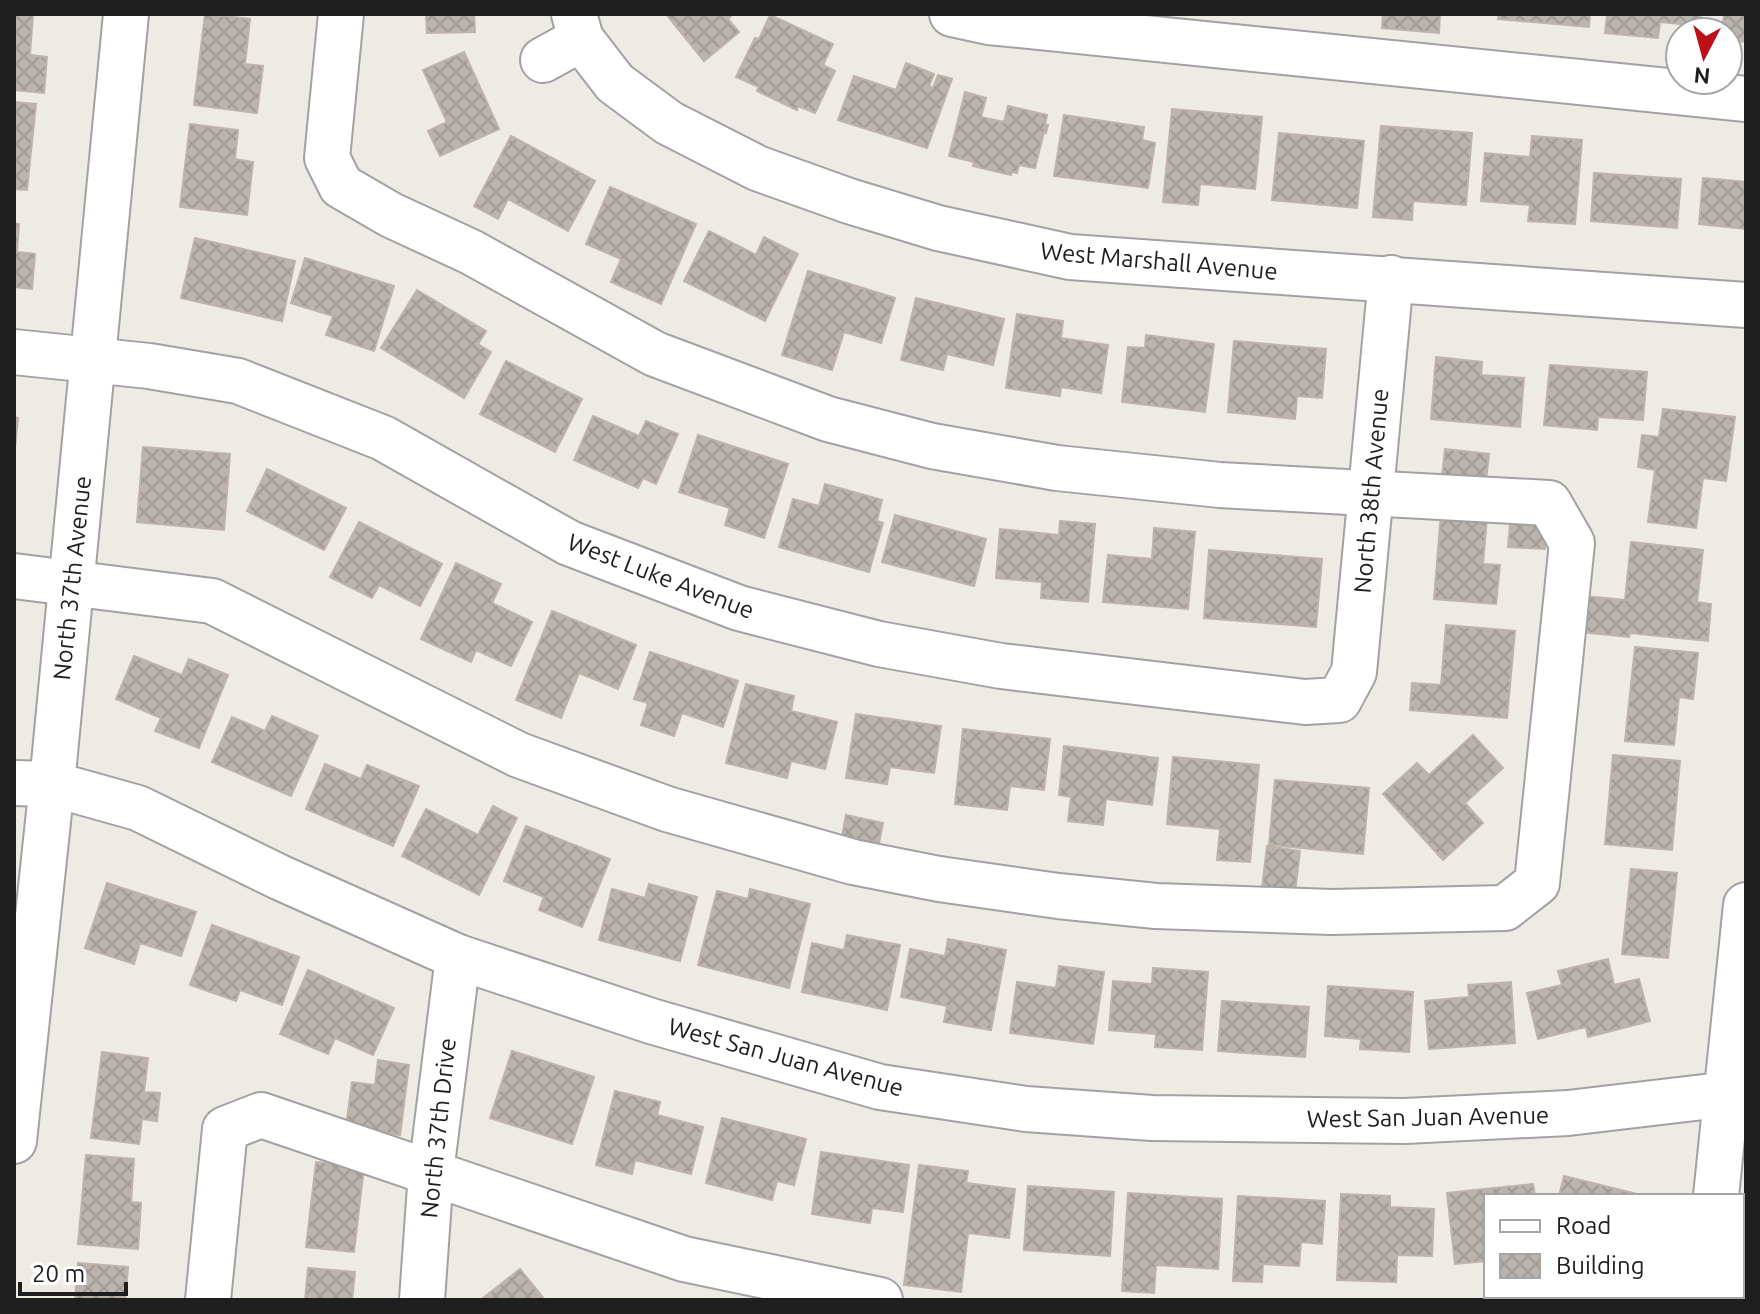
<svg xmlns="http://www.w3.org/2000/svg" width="1760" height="1314" font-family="Ubuntu,sans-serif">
<defs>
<pattern id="building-cross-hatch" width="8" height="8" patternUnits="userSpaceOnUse" patternTransform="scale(2)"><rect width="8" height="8" fill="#bbb4ae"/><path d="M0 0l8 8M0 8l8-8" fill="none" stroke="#a09a95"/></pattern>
</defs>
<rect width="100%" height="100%" fill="#eeebe5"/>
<!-- building -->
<g fill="url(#building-cross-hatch)" stroke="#bfb2a9" stroke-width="2">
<path d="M14 14H33L30 55 47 57 44 93 14 90Z"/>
<path d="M205 14 250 19 245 64 263 66 257 113 194 105Z"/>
<path d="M426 14H474L475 32 427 33Z"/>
<path d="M666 14H733L728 19 739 32 704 61Z"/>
<path d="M1383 14H1440L1439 33 1382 28Z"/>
<path d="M1499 14H1590L1589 27 1498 19Z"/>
<path d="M1607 14H1701L1700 26 1660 22 1658 38 1605 33Z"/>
<path d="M1724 14H1746V42L1728 40V32H1722Z"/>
<path d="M770 15 833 44 823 65 835 71 815 113 798 106 797 110 757 91 759 87 736 77 755 38 759 39Z"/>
<path d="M464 52 499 129 440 156 428 131 447 122 423 70Z"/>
<path d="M906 63 934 74 929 86 933 88 938 75 952 79 927 148 838 120 854 76 896 90Z"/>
<path d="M965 92 986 98 981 117 1004 122 1008 106 1047 115 1045 125H1048L1046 133 1044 132 1035 168 1019 165 1017 173 1012 172 1011 175 973 166 974 162 949 156Z"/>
<path d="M14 102 36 104 27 190 14 189Z"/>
<path d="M1172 109 1262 117 1255 189 1200 184 1198 205 1163 202Z"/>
<path d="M1064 115 1144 127 1142 140 1155 143 1148 188 1054 176Z"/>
<path d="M190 124 238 130 235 159 253 162 247 215 180 207Z"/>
<path d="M1381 126 1472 133 1466 205 1413 201 1412 220 1373 217Z"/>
<path d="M1279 133 1364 141 1357 208 1272 200Z"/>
<path d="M511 136 595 181 568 231 508 199 498 219 474 206Z"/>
<path d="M1532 136 1582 140 1575 224 1528 221 1530 205 1481 201 1485 153 1530 157Z"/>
<path d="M1594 173 1681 179 1677 228 1591 221Z"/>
<path d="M1703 178 1746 182V229L1699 224Z"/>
<path d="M610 187 696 224 661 304 611 282 621 259 586 244Z"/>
<path d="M14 223 19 224 17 252 35 254 32 289 14 287Z"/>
<path d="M709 231 756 255 764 237 798 254 765 321 684 281Z"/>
<path d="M195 238 295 261 282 321 181 298Z"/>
<path d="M305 258 394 286 374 351 326 335 333 316 291 303Z"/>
<path d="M808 271 895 298 881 343 844 332 832 370 782 355Z"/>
<path d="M417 290 486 331 478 344 491 352 464 398 381 348Z"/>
<path d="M916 298 1004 319 993 365 947 354 943 370 901 360Z"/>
<path d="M1017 314 1063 321 1061 338 1108 345 1101 393 1061 387 1060 396 1006 388Z"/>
<path d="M1146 335 1214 344 1205 412 1122 402 1128 347 1145 348Z"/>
<path d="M1234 341 1326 349 1322 398 1297 396 1295 419 1228 412Z"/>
<path d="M1436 357 1482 362 1481 375 1524 378 1520 427 1431 419Z"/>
<path d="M506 361 582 399 555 452 480 414Z"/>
<path d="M1550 365 1647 372 1643 420 1598 417 1597 430 1544 425Z"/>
<path d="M1663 409 1735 417 1726 481 1703 478 1696 528 1648 522 1655 470 1638 467 1642 435 1659 437Z"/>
<path d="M593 416 639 436 646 421 678 434 656 484 643 478 638 488 574 460Z"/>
<path d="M14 417 18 418 14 458Z"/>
<path d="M698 435 788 464 764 538 725 525 730 508 679 492Z"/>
<path d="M143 447 230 454 224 530 137 522Z"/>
<path d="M1445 449 1489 454 1486 481 1442 476Z"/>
<path d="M267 469 346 508 324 550 247 511Z"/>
<path d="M825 484 882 500 877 521 883 523 869 572 779 547 793 499 819 506Z"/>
<path d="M1511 512 1547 514 1545 549 1508 547Z"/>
<path d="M1441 513 1487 518 1483 564 1500 565 1496 604 1434 599Z"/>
<path d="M895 515 986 539 974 586 882 562Z"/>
<path d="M1060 521 1095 524 1088 602 1041 598 1042 582 996 578 1000 529 1059 535Z"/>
<path d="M359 522 442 564 420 606 379 585 372 598 330 577Z"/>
<path d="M1154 528 1195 532 1188 609 1103 602 1108 555 1152 559Z"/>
<path d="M1631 542 1703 550 1697 602 1711 604 1708 641 1630 633 1629 637 1581 632 1585 596 1625 600Z"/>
<path d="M1209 550 1322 559 1316 627 1204 618Z"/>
<path d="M456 563 501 584 492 603 532 622 511 666 476 650 471 662 421 639Z"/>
<path d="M552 611 636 645 618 689 579 673 561 718 516 700Z"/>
<path d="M1446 625 1515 631 1507 718 1410 710 1412 683 1441 685Z"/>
<path d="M1635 647 1698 653 1693 699 1679 697 1674 745 1625 741Z"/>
<path d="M650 652 738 681 723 727 682 713 674 736 641 725 648 703 634 699Z"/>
<path d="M134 656 182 675 189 659 228 675 199 748 155 731 161 718 116 699Z"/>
<path d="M746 684 794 696 791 711 837 722 825 769 791 761 787 778 726 763Z"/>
<path d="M856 714 941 726 934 773 890 767 887 784 846 778Z"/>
<path d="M272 716 318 736 291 796 212 762 232 717 265 731Z"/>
<path d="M963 729 1050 739 1044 790 1010 786 1007 810 955 804Z"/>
<path d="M1473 735 1503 768 1465 803 1483 823 1443 860 1383 794 1417 763 1429 775Z"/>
<path d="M1064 746 1158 758 1152 805 1106 799 1103 825 1068 821 1071 797 1059 795Z"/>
<path d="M1613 755 1680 761 1672 850 1605 844Z"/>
<path d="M1173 757 1259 765 1250 862 1217 860 1220 829 1167 824Z"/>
<path d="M325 764 361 779 367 765 419 786 393 846 306 809Z"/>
<path d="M1275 780 1369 788 1363 854 1269 845Z"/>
<path d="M493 806 517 818 479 895 402 856 426 809 478 835Z"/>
<path d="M846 815 883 823 879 843 842 836Z"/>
<path d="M526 826 610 859 582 927 539 910 544 897 504 881Z"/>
<path d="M1267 846 1300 851 1295 892 1262 888Z"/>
<path d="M1631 869 1677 873 1668 958 1622 954Z"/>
<path d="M107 883 196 912 181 956 140 943 134 964 85 948Z"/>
<path d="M649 884 697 897 680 961 599 940 612 889 645 898Z"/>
<path d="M750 889 810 904 789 988 698 965 717 891 748 899Z"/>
<path d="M212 925 299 957 282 1005 240 990 236 1001 190 985Z"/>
<path d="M847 935 900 945 887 1010 802 992 812 943 844 950Z"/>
<path d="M948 939 1006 950 991 1030 944 1022 947 1006 901 997 910 949 945 956Z"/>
<path d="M1608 959 1614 985 1639 979 1650 1021 1588 1037 1586 1027 1538 1039 1527 993 1562 985 1558 971Z"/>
<path d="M1059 966 1104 972 1093 1044 1010 1033 1017 982 1056 988Z"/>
<path d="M1153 968 1208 972 1202 1050 1155 1047 1156 1034 1109 1030 1113 981 1152 984Z"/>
<path d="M308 970 394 1008 373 1055 335 1038 328 1054 280 1034Z"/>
<path d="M1511 982 1515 1043 1429 1049 1425 1001 1469 997 1468 985Z"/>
<path d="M1328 986 1413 992 1409 1052 1360 1049 1361 1039 1325 1036Z"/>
<path d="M1222 1001 1309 1007 1305 1057 1218 1051Z"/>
<path d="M512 1051 594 1077 572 1144 490 1118Z"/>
<path d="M102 1052 148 1058 144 1092 160 1093 157 1121 142 1119 139 1144 91 1138Z"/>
<path d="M378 1060 409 1065 400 1135 346 1127 352 1082 375 1085Z"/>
<path d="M615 1091 660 1102 657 1115 703 1127 691 1174 635 1160 632 1174 596 1165Z"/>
<path d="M722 1118 806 1139 794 1185 777 1181 772 1200 706 1183Z"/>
<path d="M821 1152 909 1165 903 1212 872 1208 870 1223 812 1214Z"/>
<path d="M86 1155 134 1159 131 1202 141 1203 138 1249 78 1244Z"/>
<path d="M316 1162 364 1167 354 1252 306 1247Z"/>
<path d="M919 1165 968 1171 966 1183 1015 1189 1009 1238 968 1233 961 1292 904 1285Z"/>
<path d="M1564 1176 1645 1196H1559Z"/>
<path d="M1533 1184 1535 1196H1486V1261L1455 1264 1447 1193Z"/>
<path d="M1028 1186 1114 1192 1110 1256 1024 1250Z"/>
<path d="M1128 1193 1222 1199 1218 1269 1156 1265 1154 1293 1122 1291Z"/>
<path d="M1341 1194 1390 1196V1207L1434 1209 1432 1256 1397 1255 1396 1282 1337 1280Z"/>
<path d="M1238 1196 1325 1201 1322 1244 1301 1242 1299 1266 1263 1264 1262 1282 1233 1281Z"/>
<path d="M78 1263 128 1267 125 1300H75Z"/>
<path d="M308 1268 355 1272 352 1300H305Z"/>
<path d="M520 1269 545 1300H485L483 1298Z"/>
</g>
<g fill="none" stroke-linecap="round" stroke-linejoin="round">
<!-- minor casing -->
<g stroke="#a2a2a2" stroke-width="48">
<g id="minor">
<path d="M574 14 581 39 615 83 669 123 757 168 849 201 938 228 1070 257 1746 305"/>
<path d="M952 14 989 22 1746 99"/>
<path d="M543 60 581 39"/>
<path d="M14 352 149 366 238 381 383 438 569 543 739 608 879 644 1001 666 1305 702 1339 700 1354 672 1391 278"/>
<path d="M14 576 212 601 519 755 667 809 853 862 939 879 1058 896 1156 906 1332 912 1505 908 1537 883 1572 543 1549 503 1220 485 1057 468 932 446 828 419 655 354 471 252 391 215 341 186 327 158 341 14"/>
<path d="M14 783 52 784 138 808 279 877 458 957 651 1021 880 1087 1026 1109 1152 1118 1405 1121 1568 1113 1746 1092"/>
<path d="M14 1141 52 784 126 14"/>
<path d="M1716 1196 1746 905"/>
<path d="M208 1300 225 1129 261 1115 684 1259 880 1300"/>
<path d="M422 1300 431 1172 458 957"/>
<path d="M1706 1300V1296"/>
</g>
</g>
<!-- minor -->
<use href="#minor" stroke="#fff" stroke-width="44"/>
</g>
<g text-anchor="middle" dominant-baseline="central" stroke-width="6" stroke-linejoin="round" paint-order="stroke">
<!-- street labels -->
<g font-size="24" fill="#1e1e1e" stroke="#fff">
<text transform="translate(1159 261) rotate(5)">West Marshall Avenue</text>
<text transform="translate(1371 491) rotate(-85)">North 38th Avenue</text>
<text transform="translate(661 576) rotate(21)">West Luke Avenue</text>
<text transform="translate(72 578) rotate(-84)">North 37th Avenue</text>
<text transform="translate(786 1057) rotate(15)">West San Juan Avenue</text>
<text transform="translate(1428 1117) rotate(-1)">West San Juan Avenue</text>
<text transform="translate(438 1128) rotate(-84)">North 37th Drive</text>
</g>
</g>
<!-- border -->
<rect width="1760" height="1314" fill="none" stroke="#1e1e1e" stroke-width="32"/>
<!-- legend -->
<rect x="1484" y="1194" width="260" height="104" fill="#ffffff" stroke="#a5a5a5" stroke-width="2"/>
<rect x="1500" y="1220" width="40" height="12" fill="#ffffff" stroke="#a5a5a5" stroke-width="2"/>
<text x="1556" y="1234" font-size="24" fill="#1e1e1e">Road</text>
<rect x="1500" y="1254" width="40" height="24" fill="url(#building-cross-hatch)" stroke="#a5a5a5" stroke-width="2"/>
<text x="1556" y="1274" font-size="24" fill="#1e1e1e">Building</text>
<!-- north arrow -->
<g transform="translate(1704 56) rotate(186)"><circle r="38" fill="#ffffff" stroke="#a5a5a5" stroke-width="2"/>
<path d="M0-6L14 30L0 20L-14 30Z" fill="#bb1116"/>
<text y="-12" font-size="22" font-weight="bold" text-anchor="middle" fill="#1e1e1e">N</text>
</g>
<!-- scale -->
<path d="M20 1282v12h106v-12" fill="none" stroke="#1e1e1e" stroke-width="4"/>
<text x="32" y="1282" font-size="24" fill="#1e1e1e" stroke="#ffffff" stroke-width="6" paint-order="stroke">20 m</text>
</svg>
